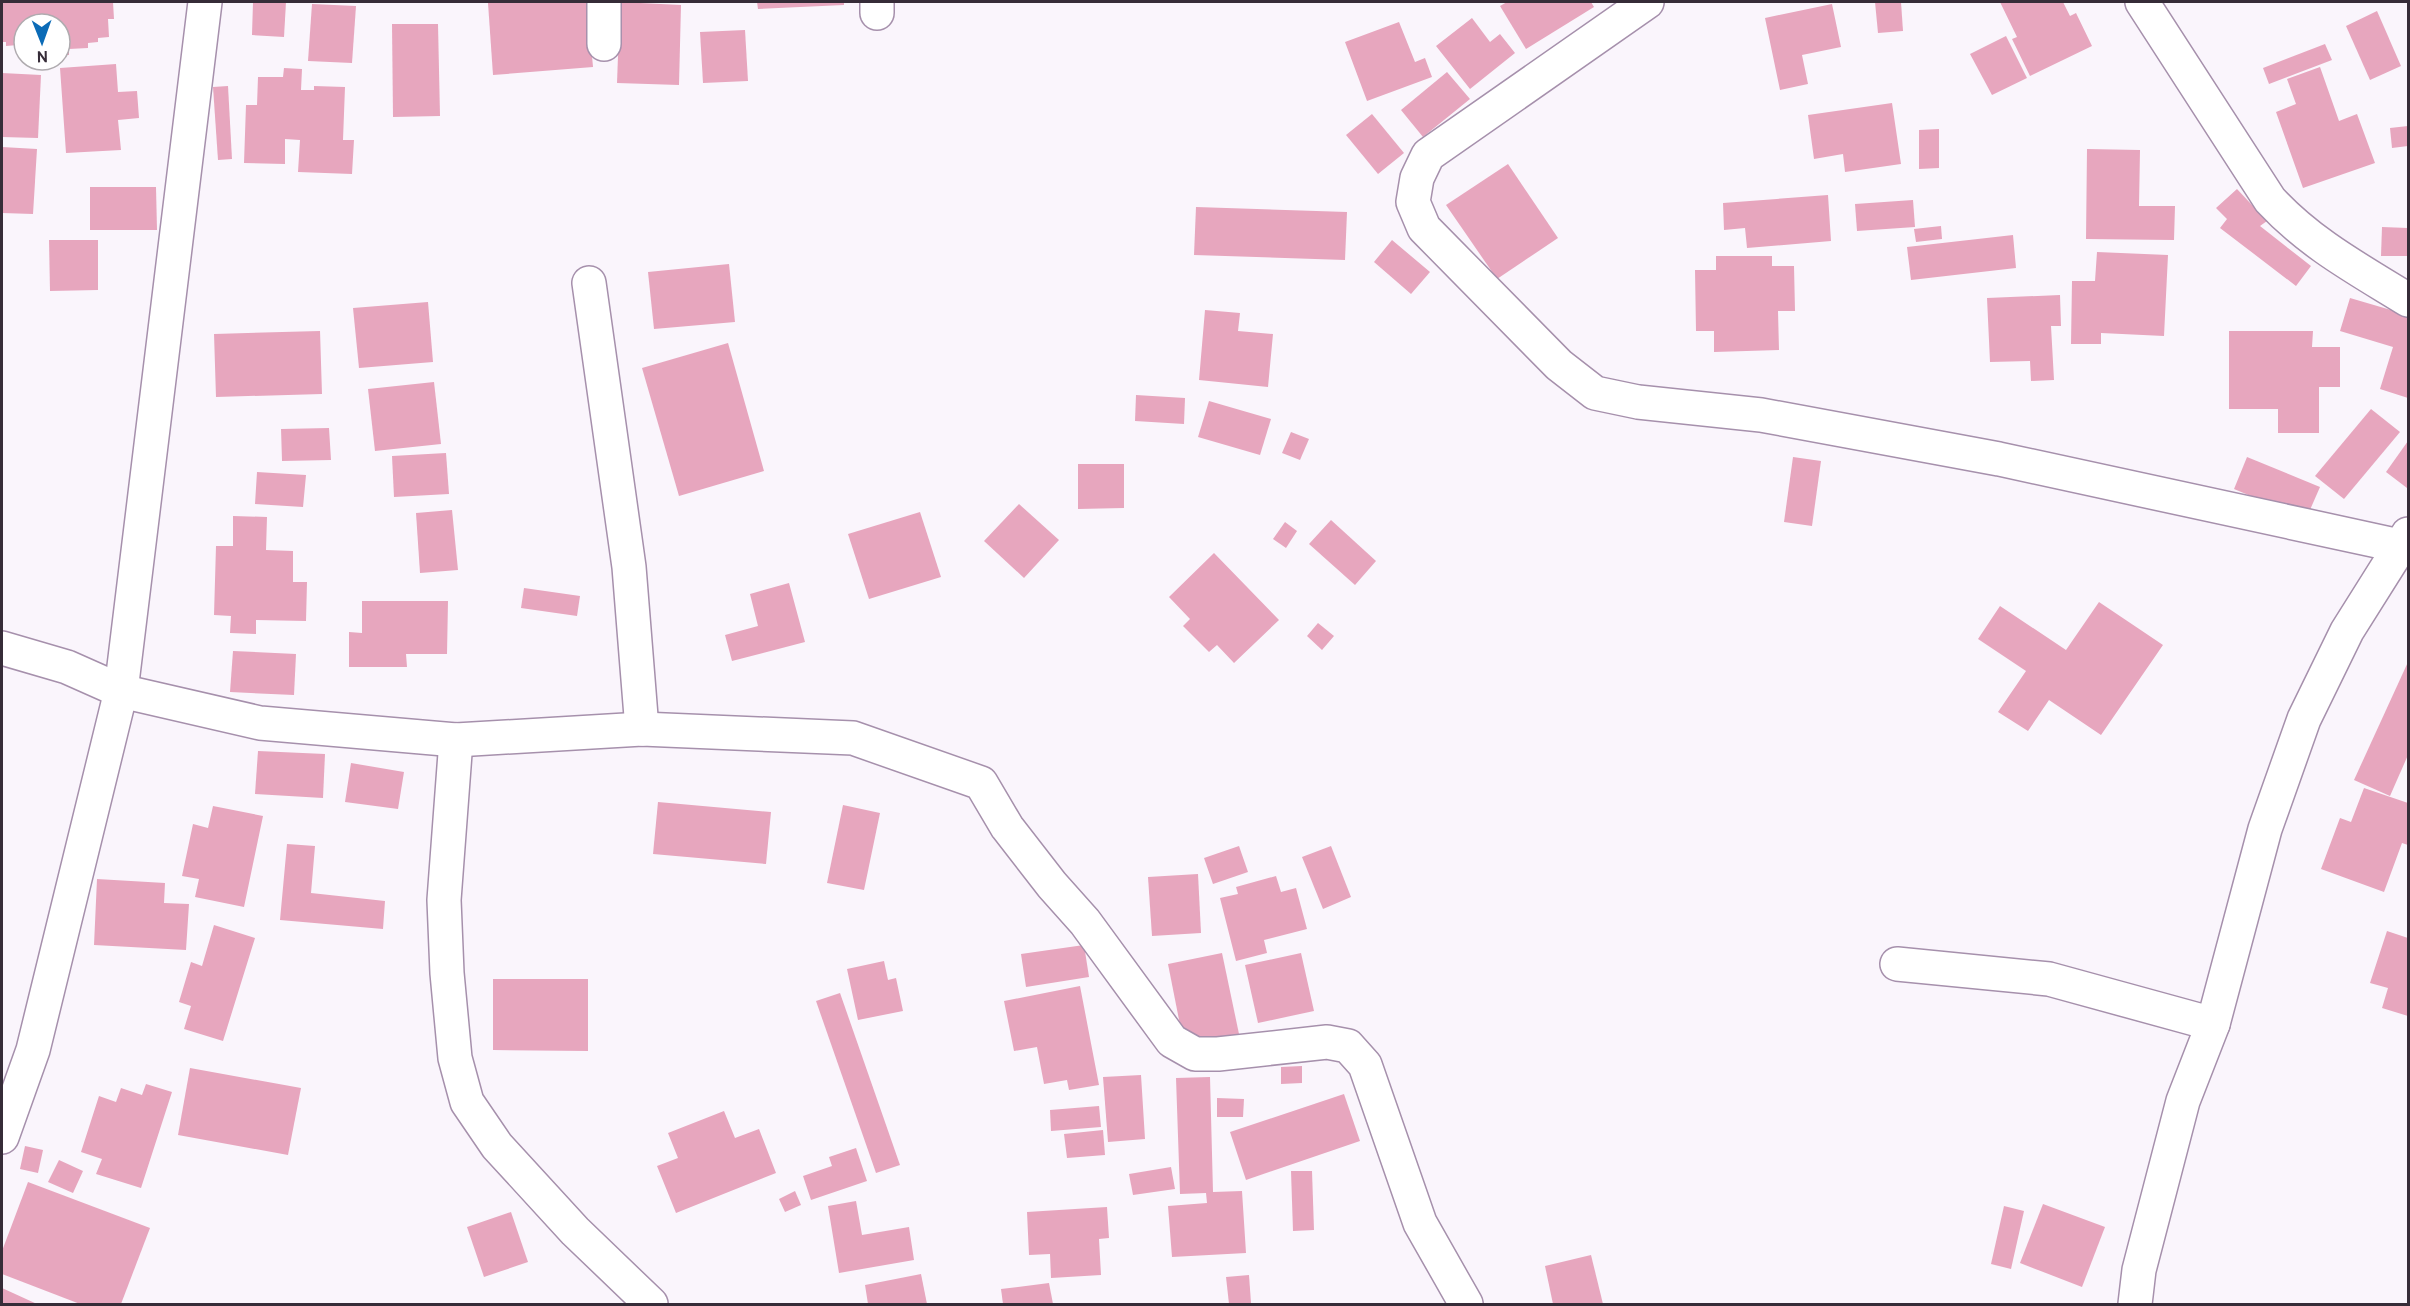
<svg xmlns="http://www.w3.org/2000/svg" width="2410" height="1306" font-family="Overpass,sans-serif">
<rect width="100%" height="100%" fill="#faf5fc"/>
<!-- building -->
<g fill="#e7a6be">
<path d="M2 2H113L114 19H108L109 37 98 38V42L88 43V48L69 49V55H60V24H24V52L19 53 18 45 6 46V42H2Z"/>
<path d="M253 2H286L284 37 252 35Z"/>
<path d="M504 2H587L593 67 493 75 488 3Z"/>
<path d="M620 2 681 5 679 85 617 83Z"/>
<path d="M757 2H844V5L758 9Z"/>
<path d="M1507 2H1591L1594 7 1526 49 1500 6Z"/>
<path d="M1875 2H1901L1903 31 1878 33Z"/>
<path d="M2000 2H2063L2070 16 2076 13 2092 46 2030 76 2012 39 2017 37Z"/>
<path d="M312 4 356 6 352 63 308 61Z"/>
<path d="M1832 4 1841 47 1802 55 1808 84 1780 90 1765 18Z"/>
<path d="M2377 11 2401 66 2370 80 2346 26Z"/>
<path d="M1472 18 1490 42 1500 34 1515 53 1470 89 1436 46Z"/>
<path d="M1399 22 1415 62 1425 58 1432 77 1367 101 1345 42Z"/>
<path d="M392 24H438L440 116 393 117Z"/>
<path d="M745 30 748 81 703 83 700 32Z"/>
<path d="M2006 36 2027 78 1992 95 1970 54Z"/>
<path d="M2325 44 2332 60 2269 84 2263 68Z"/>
<path d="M116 64 118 92 137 91 139 118 118 120 121 150 66 153 60 68Z"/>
<path d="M2320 67 2339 121 2357 114 2375 163 2303 188 2276 112 2296 104 2287 79Z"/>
<path d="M284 68 302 69 301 90H314V86L345 87 343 140H354L352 174 298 172 300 140 285 139V164L244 163 246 105H257L258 77H283Z"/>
<path d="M1447 72 1470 99 1423 137 1401 110Z"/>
<path d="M2 73 41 75 38 138 2 137Z"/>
<path d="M228 86 232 159 218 160 213 87Z"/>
<path d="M1892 103 1901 164 1845 172 1843 154 1814 159 1808 115Z"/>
<path d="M1372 114 1404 153 1378 174 1346 135Z"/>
<path d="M2408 126V146L2392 148 2390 128Z"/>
<path d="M1939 129V168L1919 169V130Z"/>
<path d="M2 147 37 149 33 214 2 213Z"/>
<path d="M2087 149 2140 150 2139 206H2175L2174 240 2086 239Z"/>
<path d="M1508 164 1558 238 1497 279 1446 205Z"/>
<path d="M90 187H156L157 230H90Z"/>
<path d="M2237 189 2267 221 2260 226 2311 266 2296 286 2220 228 2227 219 2216 208Z"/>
<path d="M1828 195 1831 241 1747 248 1745 228 1724 230 1723 203Z"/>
<path d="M1913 200 1915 227 1857 231 1855 204Z"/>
<path d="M1196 207 1347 212 1345 260 1194 255Z"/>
<path d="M1941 226 1942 239 1916 242 1914 229Z"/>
<path d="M2382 227 2408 228V256H2381Z"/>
<path d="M2013 235 2016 268 1911 280 1907 247Z"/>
<path d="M49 240H98V290L50 291Z"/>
<path d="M1392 240 1430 272 1411 294 1374 262Z"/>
<path d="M2097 252 2168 255 2164 336 2101 333V344H2071L2072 281H2095Z"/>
<path d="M1716 256H1772V266H1794L1795 311H1778L1779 350 1714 352V331H1696L1695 270H1716Z"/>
<path d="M729 264 735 322 654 329 648 272Z"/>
<path d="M2060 295 2061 326H2051L2054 380 2031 381 2030 361 1990 362 1987 298Z"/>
<path d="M2350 298 2408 315V398L2380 389 2393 347 2340 331Z"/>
<path d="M428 302 433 362 359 368 353 308Z"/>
<path d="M1205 310 1240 313 1238 331 1273 334 1268 387 1199 380Z"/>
<path d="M320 331 322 394 216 397 214 334Z"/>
<path d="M2229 331H2313L2312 347H2340V387H2319V433H2278V409H2229Z"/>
<path d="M728 343 764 471 679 496 642 368Z"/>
<path d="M434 382 441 444 375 451 368 389Z"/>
<path d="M1136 395 1185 398 1184 424 1135 421Z"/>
<path d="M1209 401 1271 419 1260 455 1198 437Z"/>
<path d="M2371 409 2400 432 2344 499 2315 476Z"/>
<path d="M329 428 331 460 282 461 281 429Z"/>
<path d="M1291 432 1309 439 1300 460 1282 453Z"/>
<path d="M2408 441V486L2407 488 2386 472Z"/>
<path d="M446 453 449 494 394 497 392 456Z"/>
<path d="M1793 457 1821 461 1812 526 1784 522Z"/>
<path d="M2247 457 2320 487 2306 519 2234 489Z"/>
<path d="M1078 464H1124V508L1078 509Z"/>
<path d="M257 472 306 475 303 507 255 504Z"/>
<path d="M1019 504 1059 540 1024 578 984 541Z"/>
<path d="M452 510 458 570 420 573 416 513Z"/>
<path d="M920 512 941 577 869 599 848 534Z"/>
<path d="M233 516 267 517 266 550 293 551V582H307L306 621 256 620V634L230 633 231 616 214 615 216 546H233Z"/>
<path d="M1331 520 1376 561 1355 585 1309 544Z"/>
<path d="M1285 522 1297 531 1286 548 1273 539Z"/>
<path d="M1214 553 1279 620 1234 663 1217 645 1209 652 1183 626 1190 619 1169 597Z"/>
<path d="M789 583 805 642 732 661 725 635 758 626 750 594Z"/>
<path d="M524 588 580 596 577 616 521 608Z"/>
<path d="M362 601H448L447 654H406L407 667H349V632L362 633Z"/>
<path d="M2099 602 2163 645 2101 735 2049 700 2028 731 1998 712 2026 671 1978 639 2000 606 2066 650Z"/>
<path d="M1318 623 1334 636 1322 650 1307 636Z"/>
<path d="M233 651 296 654 294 695 230 692Z"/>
<path d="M2408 662V755L2390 796 2354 780Z"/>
<path d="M258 751 325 754 323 798 255 794Z"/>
<path d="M351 763 404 772 398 809 345 802Z"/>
<path d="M2364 788 2408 803V845L2402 843 2384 892 2321 869 2340 818 2351 822Z"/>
<path d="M658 802 771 812 766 864 653 854Z"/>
<path d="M843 805 880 813 864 890 827 883Z"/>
<path d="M213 806 263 816 244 907 195 897 199 879 182 876 193 824 208 828Z"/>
<path d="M287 844 315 846 311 893 385 901 383 929 280 920Z"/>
<path d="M1239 846 1248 872 1213 884 1204 858Z"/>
<path d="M1331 846 1351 897 1323 909 1302 857Z"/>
<path d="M1198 874 1201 933 1152 936 1148 877Z"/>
<path d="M1276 876 1281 892 1296 888 1307 929 1264 940 1267 953 1236 961 1220 898 1238 894 1236 887Z"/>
<path d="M97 879 165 883 164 903 189 904 186 950 94 945Z"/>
<path d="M214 925 255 938 223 1041 184 1029 191 1006 179 1002 191 962 202 966Z"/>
<path d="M2387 931 2408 938V1016L2382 1008 2388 988 2370 983Z"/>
<path d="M1084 945 1089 977 1026 987 1021 954Z"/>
<path d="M1222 953 1239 1034 1184 1045 1168 964Z"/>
<path d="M1301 953 1314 1011 1258 1023 1245 965Z"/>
<path d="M884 961 888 980 896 978 903 1011 858 1020 847 969Z"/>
<path d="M493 979H588V1051L493 1050Z"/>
<path d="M1080 986 1099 1085 1069 1090 1067 1080 1044 1084 1037 1047 1014 1051 1004 1001Z"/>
<path d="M840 993 900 1165 876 1173 816 1001Z"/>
<path d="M1302 1066V1083L1281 1084V1067Z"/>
<path d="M190 1068 301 1088 288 1155 178 1135Z"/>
<path d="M1141 1075 1145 1139 1108 1142 1103 1077Z"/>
<path d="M1210 1077 1213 1192 1242 1191 1246 1253 1172 1257 1168 1206 1207 1203 1206 1193 1180 1194 1176 1078Z"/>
<path d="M146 1084 172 1092 141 1188 96 1174 102 1159 81 1152 99 1096 116 1102 121 1088 142 1095Z"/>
<path d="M1344 1094 1360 1141 1246 1180 1230 1132Z"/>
<path d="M1217 1098 1244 1099 1243 1117H1217Z"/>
<path d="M1099 1106 1101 1127 1051 1131 1050 1110Z"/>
<path d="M724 1111 735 1138 759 1129 776 1173 676 1213 657 1166 678 1158 668 1133Z"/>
<path d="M1103 1130 1105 1155 1067 1158 1064 1134Z"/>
<path d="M25 1146 43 1150 38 1173 20 1169Z"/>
<path d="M856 1148 867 1181 811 1200 803 1176 832 1166 829 1157Z"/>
<path d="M59 1160 83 1171 73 1193 48 1182Z"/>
<path d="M1171 1167 1175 1189 1133 1195 1129 1174Z"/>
<path d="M1291 1171H1312L1314 1230 1293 1231Z"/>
<path d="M28 1182 150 1228 121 1304H80L2 1274V1251Z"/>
<path d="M795 1191 801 1205 785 1212 779 1199Z"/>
<path d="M856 1201 862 1235 909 1227 914 1260 839 1273 828 1206Z"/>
<path d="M2043 1204 2105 1227 2082 1287 2020 1263Z"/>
<path d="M2004 1206 2024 1211 2011 1269 1991 1264Z"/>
<path d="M1107 1207 1109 1238 1099 1239 1101 1275 1051 1278 1050 1254 1029 1255 1027 1212Z"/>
<path d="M511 1212 528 1262 484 1277 467 1227Z"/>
<path d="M1591 1255 1603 1304H1553L1545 1266Z"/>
<path d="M921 1274 927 1304H868L865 1285Z"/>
<path d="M1249 1275 1251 1303 1229 1304 1226 1277Z"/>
<path d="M1049 1283 1053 1304H1003L1001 1289Z"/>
<path d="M2 1288 37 1304H2Z"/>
</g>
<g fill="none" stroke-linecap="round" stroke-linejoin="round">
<!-- street casing -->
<g stroke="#a690ac" stroke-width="36">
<g id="street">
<path d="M604 2V44"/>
<path d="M1647 2 1428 155 1417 178 1413 202 1424 228 1559 365 1595 393 1638 402 1761 415 1999 459 2400 546"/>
<path d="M2142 2 2270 200C2311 244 2358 269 2408 300"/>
<path d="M877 13V2"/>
<path d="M589 283 629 567 642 729"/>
<path d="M2 648 67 667 121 691 260 723 456 740 642 729 853 738 981 783 1007 827 1052 885 1085 922 1172 1041 1195 1054H1218L1327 1042 1348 1046 1365 1065 1420 1223 1466 1304"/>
<path d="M456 740 444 900 447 973 455 1058 467 1102 497 1146 575 1231 651 1304"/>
<path d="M1897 964 2049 979 2213 1024"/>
<path d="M2 1137 33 1050 121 691 205 2"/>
<path d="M2135 1304 2139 1270 2183 1101 2213 1024 2265 829 2304 719 2347 631 2408 534"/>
</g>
</g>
<!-- street -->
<use href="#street" stroke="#fff" stroke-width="33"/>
</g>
<!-- border -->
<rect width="2410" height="1306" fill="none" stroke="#362c38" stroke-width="6"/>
<!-- north arrow -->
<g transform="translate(42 42) rotate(179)"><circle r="28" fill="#ffffff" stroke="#afabaf" stroke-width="1.5"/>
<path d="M0-4.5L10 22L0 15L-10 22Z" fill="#0b6bb7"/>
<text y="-9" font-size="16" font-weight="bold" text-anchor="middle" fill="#362c38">N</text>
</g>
</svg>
